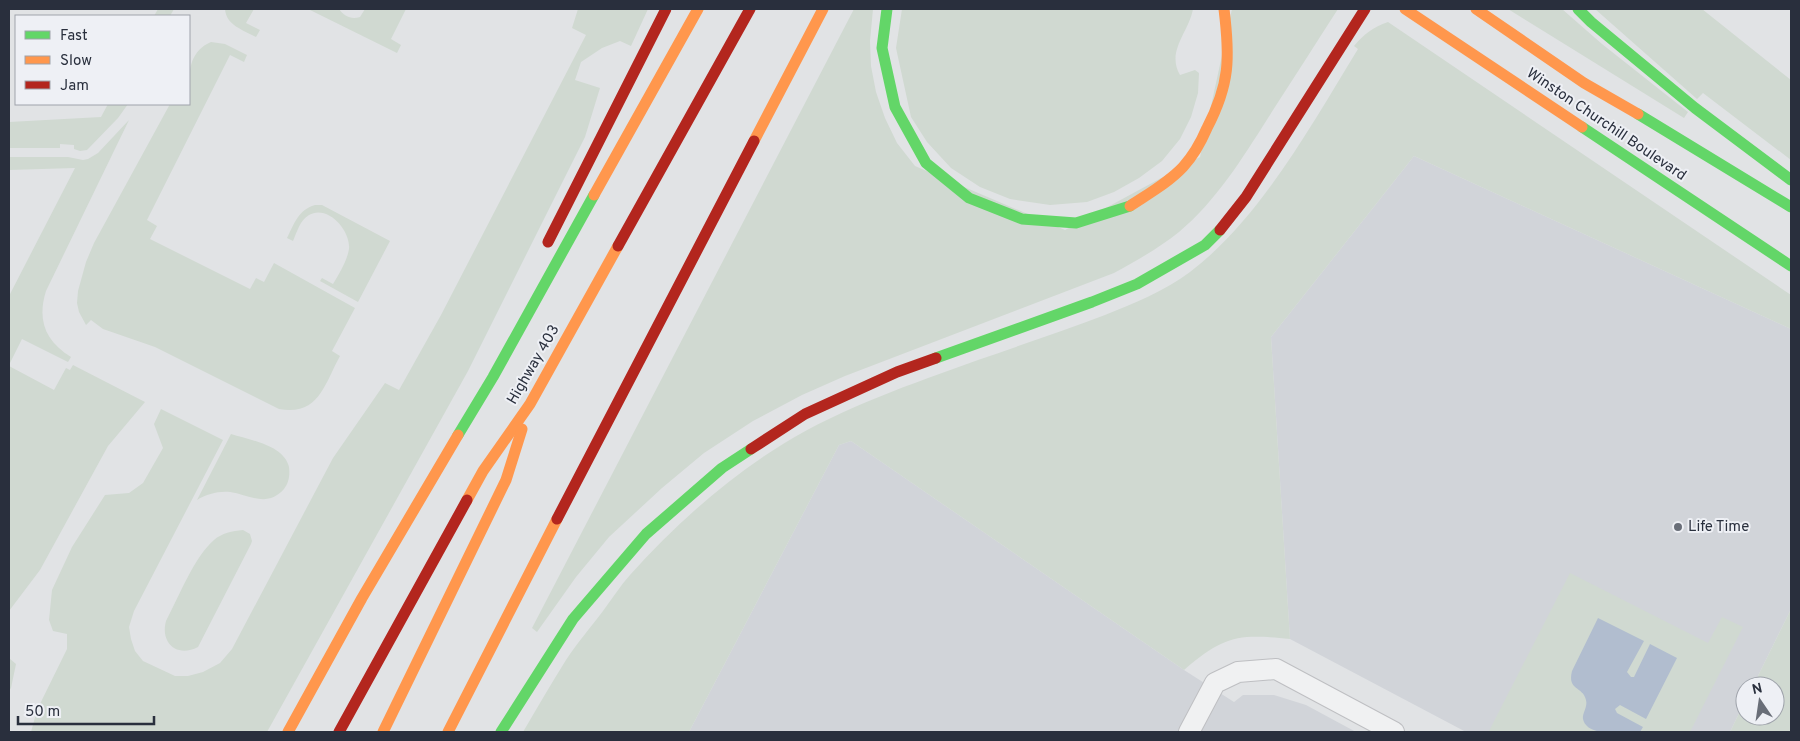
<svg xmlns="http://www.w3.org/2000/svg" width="1800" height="741" font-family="Overpass,sans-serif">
<rect width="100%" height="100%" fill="#e1e3e5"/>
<!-- built -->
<g fill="#d1d4d9">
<path d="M1414 156 1791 329V609L1753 686H1745V701L1730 732H1466L1290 639 1271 337Z"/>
<path d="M851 441 1184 670 1234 702 1243 695H1274L1306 705 1356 732H689L839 445Z"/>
</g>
<!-- green -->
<g fill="#d0d9d1">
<path d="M158 9H174L170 16H154Z"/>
<path d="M225 9H254L246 23 260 30 256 37C243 30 226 25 225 9Z"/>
<path d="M308 9H339C344 16 351 20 360 17L365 9H406L391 39 401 45 397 53Z"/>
<path d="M578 9H648L631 46 620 41 602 48 581 62 575 80 600 88 585 137 468 371 267 732H31L37 710 67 649V634L53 631 49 620 52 590 72 547 105 495 129 493 143 483 163 448 154 424 161 409 223 440 134 611 129 627 131 639 135 651 143 661 175 676H188L203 672 220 663 232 649 333 458 385 383 399 390 441 315 586 35 572 28Z"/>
<path d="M854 9H873L870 41 871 66 876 92 885 118 897 143 915 166 1065 230 1200 157 1232 9H1338C1315 45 1291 82 1268 118 1242 159 1216 201 1179 232 1159 248 1136 261 1114 273L845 376 802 395 753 421 704 453 662 488 609 537 576 577 537 632 532 628Z"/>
<path d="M902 9H1193C1189 32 1166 51 1180 75L1195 70 1199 73 1198 93 1191 117 1180 139 1162 161 1139 178 1114 192 1087 202 1050 205 1010 199 980 187 951 168 927 142 911 117 896 48Z"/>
<path d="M1508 9H1562L1602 44 1688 112 1684 118Z"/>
<path d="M1595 9H1702L1791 80V160L1703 93 1697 99Z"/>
<path d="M1388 22 1791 295V329L1414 156 1271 337 1290 639C1238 634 1225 635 1184 670L851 441 839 445 689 732H523C537 708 551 684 566 660 577 643 591 627 603 611 612 599 620 586 630 575 675 525 726 479 783 444 843 407 912 384 978 360 1021 345 1063 331 1105 315 1134 303 1165 291 1190 272 1260 219 1312 124 1358 49L1354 46C1364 34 1373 27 1388 22Z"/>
<path d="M211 42 225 44 247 55 244 62 230 55 147 220 157 226 150 239 250 289 256 278 264 282 274 263 355 308 332 351 340 356C324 385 319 416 279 409L155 347 103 329 91 320 86 325 79 312 77 303 78 291 86 262 94 243 170 104H189C189 81 185 53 211 42Z"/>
<path d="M108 104H128L118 118 87 150 80 151 74 149V145L60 144V148H9V122L101 117Z"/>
<path d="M129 120 46 291C37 320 45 341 71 357L68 362 22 339 9 365V296L75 168 9 170V157H68L83 160 88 159 98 153Z"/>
<path d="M315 205H322L390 241 358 302 320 281 322 278 333 284C339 274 347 261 349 249 351 230 327 204 309 215 300 220 297 232 293 241L287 238C294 224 298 210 315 205Z"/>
<path d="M73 365 145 402 108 446 40 570 9 611V366L54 390 66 368 70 370Z"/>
<path d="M231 434C250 440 284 445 289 467 290 475 289 483 284 489 267 508 250 495 230 492 218 491 207 494 197 500Z"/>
<path d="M243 530 250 534 252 541 251 544 198 647C177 658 160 643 166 621 179 597 194 557 214 540 222 533 232 531 243 530Z"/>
<path d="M1570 573 1708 643 1722 617 1743 627 1690 732H1491L1489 731Z"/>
<path d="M1791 609V732H1730L1745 701V716H1775V686H1753Z"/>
<path d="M9 658 16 664 11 688 9 691Z"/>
</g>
<!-- water -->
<path fill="#b1bdcf" d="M1598 618 1644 641 1627 672 1631 677H1634L1650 644 1677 658 1646 719 1620 705 1615 709 1617 713 1643 727 1640 732C1625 732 1587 738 1583 719 1582 713 1588 707 1586 700 1583 686 1567 691 1572 671Z"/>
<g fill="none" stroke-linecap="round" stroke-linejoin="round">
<!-- street casing -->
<g stroke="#bebfc2" stroke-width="22">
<path id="street" d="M1189 732 1215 683 1238 672 1276 669 1394 732"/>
</g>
<!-- street -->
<use href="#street" stroke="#f0f1f2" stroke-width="20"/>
<!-- fast -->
<g stroke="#63d668" stroke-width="11">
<path d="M887 9 882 48 895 107 926 163 969 198 1022 219 1076 223 1130 206"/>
<path d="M1578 9 1591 22 1695 108 1791 180"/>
<path d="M1638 114 1791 207"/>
<path d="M1582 127 1791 266"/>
<path d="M936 358 1092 302 1137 284 1205 245 1220 230"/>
<path d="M458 435 493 377 594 195"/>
<path d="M501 732 573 619 646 534 722 468 751 449"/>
</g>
<!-- slow -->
<g stroke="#ff974d" stroke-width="11">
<path d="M1405 9 1582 127"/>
<path d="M1476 9 1584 83 1638 114"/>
<path d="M754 141 823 9"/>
<path d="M594 195 698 9"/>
<path d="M1130 206C1148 194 1168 183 1183 167 1193 156 1201 142 1207 128 1230 84 1230 58 1224 9"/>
<path d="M467 500 483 471 530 404 618 246"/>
<path d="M288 732 362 598 458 435"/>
<path d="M383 732 506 480 522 429"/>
<path d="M448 732 557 519"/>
</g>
<!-- jam -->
<g stroke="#b3261e" stroke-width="11">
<path d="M1220 230 1246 197 1365 9"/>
<path d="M548 242 666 9"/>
<path d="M618 246 750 9"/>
<path d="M751 449 805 414 897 372 936 358"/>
<path d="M557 519 754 141"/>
<path d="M339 732 467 500"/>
</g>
</g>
<!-- markers -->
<circle fill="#696e78" stroke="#eef0f5" stroke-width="2" cx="1678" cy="527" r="5"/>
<g text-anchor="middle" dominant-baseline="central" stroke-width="4" stroke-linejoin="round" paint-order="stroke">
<!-- street labels -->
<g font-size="15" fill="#292f3d" stroke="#eef0f5">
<text transform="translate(1606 125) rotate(34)">Winston Churchill Boulevard</text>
<text transform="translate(534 365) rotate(-60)">Highway 403</text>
</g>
<!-- poi labels -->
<g font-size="15" fill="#292f3d" stroke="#eef0f5" text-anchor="start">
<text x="1688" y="527">Life Time</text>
</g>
</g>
<!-- border -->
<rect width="1800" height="741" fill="none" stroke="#292f3d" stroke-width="20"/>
<!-- legend -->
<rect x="15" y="15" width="175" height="90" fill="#eef0f5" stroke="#9fa3ab"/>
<rect x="25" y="31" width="25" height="8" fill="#63d668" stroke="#9fa3ab"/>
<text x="60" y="40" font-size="15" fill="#292f3d">Fast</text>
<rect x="25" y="56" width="25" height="8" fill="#ff974d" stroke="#9fa3ab"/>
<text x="60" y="65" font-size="15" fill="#292f3d">Slow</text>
<rect x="25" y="81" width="25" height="8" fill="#b3261e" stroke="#9fa3ab"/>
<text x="60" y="90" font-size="15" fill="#292f3d">Jam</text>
<!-- north arrow -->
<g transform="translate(1760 701) rotate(347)"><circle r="24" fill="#eef0f5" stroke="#9fa3ab"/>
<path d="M0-4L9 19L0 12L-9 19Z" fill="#696e78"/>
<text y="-8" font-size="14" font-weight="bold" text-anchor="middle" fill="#292f3d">N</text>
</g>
<!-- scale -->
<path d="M18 716v8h136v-8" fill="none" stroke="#292f3d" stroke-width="2.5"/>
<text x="25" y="716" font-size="15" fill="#292f3d" stroke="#eef0f5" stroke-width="4" paint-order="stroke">50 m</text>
</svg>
